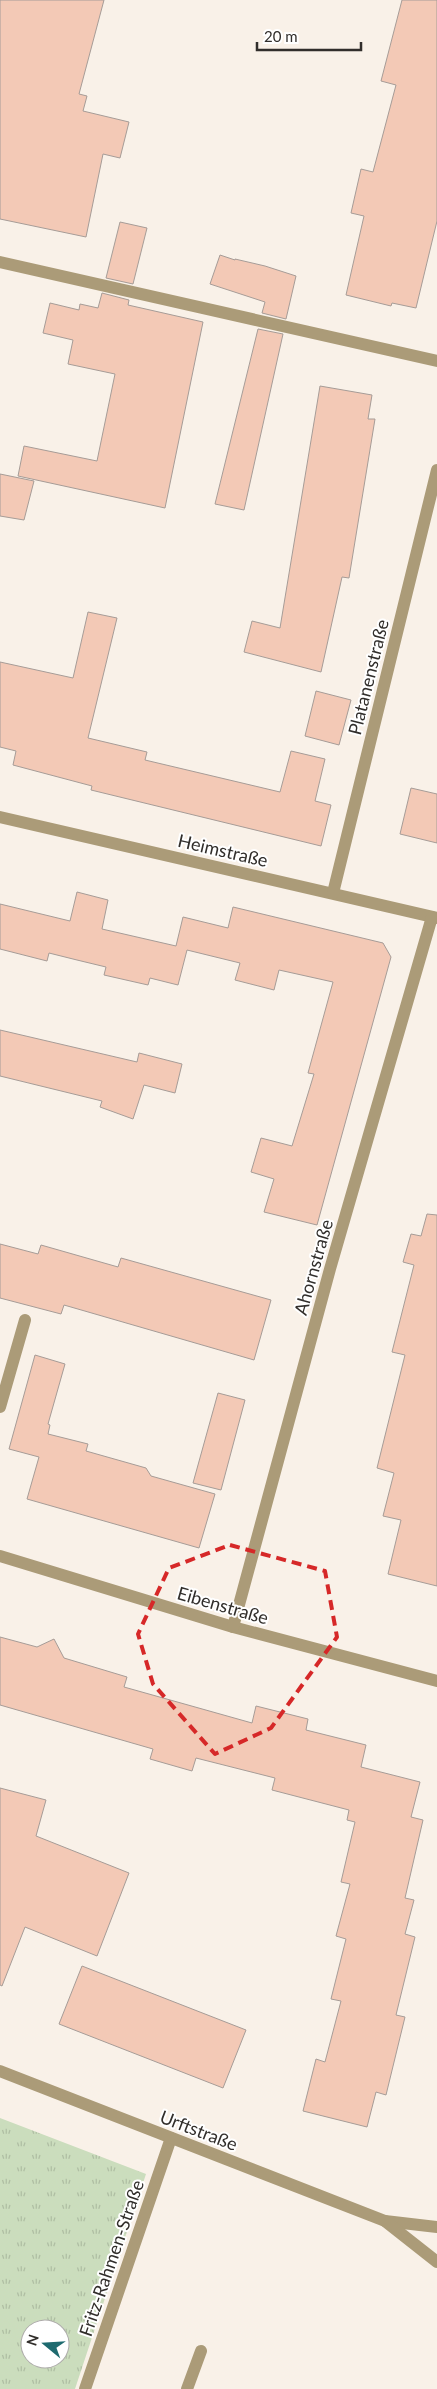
<svg xmlns="http://www.w3.org/2000/svg" width="437" height="2389" font-family="Lato,sans-serif">
<defs>
<pattern id="park-tufts" width="24" height="20" patternUnits="userSpaceOnUse" patternTransform="scale(1.25)"><rect width="24" height="20" fill="#cbddbd"/><path d="M3 7l-1-3M5 7V3M7 7l1-3M15 17l-1-3M17 17v-4M19 17l1-3" fill="none" stroke="#afbea3"/></pattern>
</defs>
<rect width="100%" height="100%" fill="#f9f1e8"/>
<!-- park -->
<path fill="url(#park-tufts)" fill-rule="evenodd" d="M0 2118 146 2174 75 2389H0ZM30 2329H60V2359H30Z"/>
<!-- building -->
<g fill="#f3c9b6" stroke="#a69c97">
<path d="M0 0H104L79 94 87 96 83 111 129 122 120 158 103 154 86 237 0 219Z"/>
<path d="M402 0H437V221L416 308 392 303 391 306 346 295 364 216 351 213 361 169 373 172 396 85 381 81Z"/>
<path d="M120 222 147 228 133 284 106 278Z"/>
<path d="M220 255 235 260V259L265 266 296 276 286 319 262 313 265 302 210 284Z"/>
<path d="M102 293 129 300 128 305 203 322 165 508 18 476 24 446 97 461 115 374 68 364 73 340 43 333 50 303 79 310 80 304 98 308Z"/>
<path d="M258 329 283 334 244 510 215 504Z"/>
<path d="M320 386 372 395 368 419H375L349 578 342 577 321 672 244 652 252 621 280 628Z"/>
<path d="M0 474 34 481 24 520 0 516Z"/>
<path d="M88 612 117 618 88 738 147 752 145 760 280 792 291 751 325 759 315 801 331 805 321 846 91 790 92 786 13 765 16 751 0 747V662L73 678Z"/>
<path d="M316 691 351 700 339 745 305 736Z"/>
<path d="M411 788 437 794V843L400 834Z"/>
<path d="M77 892 108 900 102 929 176 946 183 917 228 928 233 907 383 943 391 957 317 1225 264 1212 274 1179 251 1172 261 1138 292 1146 314 1074 308 1073 333 982 279 970 274 990 235 980 240 963 187 950 178 985 150 978 148 985 104 975 106 967 77 960 49 953 47 961 0 949V904L70 921Z"/>
<path d="M0 1030 137 1062 139 1053 182 1064 175 1093 144 1085 133 1119 100 1107 102 1101 0 1076Z"/>
<path d="M427 1214 437 1215V1586L388 1574 401 1520 383 1516 394 1473 377 1468 405 1355 392 1352 414 1265 403 1262 411 1234 421 1236Z"/>
<path d="M0 1244 38 1254 41 1245 118 1267 121 1258 271 1300 254 1360 64 1305 61 1314 0 1298Z"/>
<path d="M35 1355 65 1364 48 1424 50 1425 48 1434 88 1444 86 1451 146 1468 151 1476 215 1494 199 1548 27 1499 39 1457 9 1449Z"/>
<path d="M218 1393 245 1400 221 1490 193 1483Z"/>
<path d="M0 1637 37 1647 54 1639 64 1658 127 1677 124 1687 252 1723 256 1706 308 1719 306 1730 366 1745 361 1767 420 1782 411 1817 423 1820 405 1898 414 1900 405 1934 415 1937 396 2015 405 2017 386 2095 376 2092 367 2127 303 2111 316 2059 325 2062 341 2001 331 1999 346 1939 336 1936 350 1884 341 1882 355 1822 347 1820 349 1810 272 1790 275 1778 196 1758 192 1771 150 1759 153 1749 0 1705Z"/>
<path d="M0 1788 46 1800 36 1836 129 1873 97 1956 25 1927 2 1986 0 1985Z"/>
<path d="M82 1966 246 2030 223 2088 59 2024Z"/>
</g>
<g fill="none" stroke-linecap="round" stroke-linejoin="round">
<!-- service -->
<g stroke="#ab9b78" stroke-width="12">
<path d="M0 262 437 361"/>
<path d="M0 1407 25 1320"/>
<path d="M187 2389 201 2351"/>
</g>
<!-- minor -->
<g stroke="#ab9b78" stroke-width="12">
<path d="M0 817 437 918"/>
<path d="M333 893 437 470"/>
<path d="M0 1556 233 1627 437 1681"/>
<path d="M233 1627 330 1269 432 917"/>
<path d="M85 2389 171 2138"/>
</g>
<!-- tertiary -->
<g stroke="#ab9b78" stroke-width="12">
<path d="M0 2071 385 2221 437 2227"/>
<path d="M385 2221 437 2262"/>
</g>
</g>
<!-- marked area -->
<path fill="none" stroke="#d62828" stroke-width="4" stroke-dasharray="10 6" stroke-linejoin="round" d="M230 1545 325 1571 337 1637 271 1728 215 1754 153 1684 138 1634 169 1568Z"/>
<g text-anchor="middle" dominant-baseline="central" stroke-width="4" stroke-linejoin="round" paint-order="stroke">
<!-- street labels -->
<g font-size="18" fill="#312e2b" stroke="#fff">
<text transform="translate(368 677) rotate(-76)">Platanenstraße</text>
<text transform="translate(223 850) rotate(13)">Heimstraße</text>
<text transform="translate(313 1267) rotate(-74)">Ahornstraße</text>
<text transform="translate(223 1605) rotate(16)">Eibenstraße</text>
<text transform="translate(199 2130) rotate(21)">Urftstraße</text>
<text transform="translate(111 2258) rotate(-71)">Fritz-Rahmen-Straße</text>
</g>
</g>
<!-- north arrow -->
<g transform="translate(45 2344) rotate(288)"><circle r="24" fill="#ffffff" stroke="#adabaa"/>
<path d="M0-4L9 19L0 12L-9 19Z" fill="#1e6a6f"/>
<text y="-8" font-size="14" font-weight="bold" text-anchor="middle" fill="#312e2b">N</text>
</g>
<!-- scale -->
<path d="M257 42v8h104v-8" fill="none" stroke="#312e2b" stroke-width="2.5"/>
<text x="264" y="42" font-size="15" fill="#312e2b" stroke="#ffffff" stroke-width="4" paint-order="stroke">20 m</text>
</svg>
